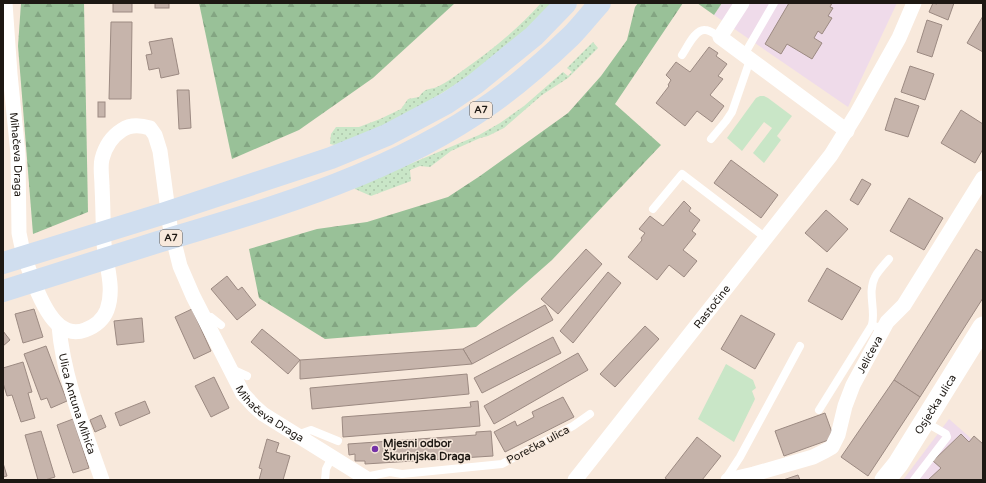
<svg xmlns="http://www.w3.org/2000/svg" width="986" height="483" font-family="'Varela Round',sans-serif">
<defs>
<pattern id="grass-dots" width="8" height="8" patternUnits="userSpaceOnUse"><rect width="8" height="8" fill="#c9e6c7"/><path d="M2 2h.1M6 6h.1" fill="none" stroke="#acc5aa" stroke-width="1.8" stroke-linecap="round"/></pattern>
<pattern id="forest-firs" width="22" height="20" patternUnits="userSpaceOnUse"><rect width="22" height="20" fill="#99c198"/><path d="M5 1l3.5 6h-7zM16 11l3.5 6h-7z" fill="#83a582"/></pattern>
</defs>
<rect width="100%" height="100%" fill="#f8e9dc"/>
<!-- commercial -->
<g fill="#efdbea">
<path d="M722 3H897L848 107 714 15Z"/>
<path d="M949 419 983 449V480H903Z"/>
</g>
<!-- grass -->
<g fill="url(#grass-dots)">
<path d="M541 3H553C506 54 447 94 386 124 369 132 352 138 335 145L330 144 331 134 336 127H359L380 119 401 109 408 99 419 97C427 86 429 91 439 86 447 82 455 76 462 71 491 51 518 29 541 3Z"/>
<path d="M593 42 598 48 568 78 542 95 504 128 488 136 480 138 451 151 430 167 420 166 410 170 411 181 371 196 355 189V187L479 135 500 123 524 106 563 72 568 76 572 72 567 68Z"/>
</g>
<!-- forest -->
<g fill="url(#forest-firs)">
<path d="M21 3H84L88 212 33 234 18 46Z"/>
<path d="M199 3H455L373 78 299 130 232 159Z"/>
<path d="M638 3H683L615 104 661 145 552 260 476 327 325 339 259 298 249 249 317 229 367 222 448 197 480 176 568 113 601 76 627 40 635 7Z"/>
<path d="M697 3H722L714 15Z"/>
</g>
<!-- park -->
<g fill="#c9e6c7">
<path d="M760 96H764L768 98 792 116 777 136 781 140 764 163 753 153 772 128 764 122 742 151 727 138 756 98Z"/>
<path d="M726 364 753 380 756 388 752 391 755 399 734 442 698 419Z"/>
</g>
<!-- building -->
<g fill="#c6b4ab" stroke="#9c8a82">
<rect x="113" y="3" width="19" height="9"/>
<rect x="155" y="3" width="14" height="5"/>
<path d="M789 3H832L830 7 833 8 828 16 832 18 822 34 818 31 814 38 822 43 812 59 787 44 781 54 765 44Z"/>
<path d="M933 3 937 4 938 3H954L948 20 929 12Z"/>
<path d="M983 16V52L967 43Z"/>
<path d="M927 20 942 25 932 57 917 52Z"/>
<path d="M111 22H132L131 99H109Z"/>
<path d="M172 38 179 74 161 78 159 68 149 70 146 55 152 54 149 42Z"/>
<path d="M709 47 718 53 716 56 727 64 718 76 723 79 710 95 724 106 712 122 697 111 685 126 656 103 669 86 668 85 671 80 666 75 676 62 690 72Z"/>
<path d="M910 66 934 74 925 100 901 92Z"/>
<path d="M177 90H189L191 128 179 129Z"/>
<path d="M895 98 919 106 908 137 885 130Z"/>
<rect x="98" y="102" width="7" height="15"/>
<path d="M961 110 983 124V149L975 163 941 143Z"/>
<path d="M731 160 778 195 761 218 714 183Z"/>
<path d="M862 179 871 184 858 205 850 200Z"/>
<path d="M909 198 943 218 924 250 890 231Z"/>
<path d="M684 201 691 208 689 211 700 220 692 231 696 234 683 250 697 261 684 277 669 265 657 280 628 257 642 240 641 238 645 233 639 229 650 216 663 226Z"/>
<path d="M826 210 848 229 827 252 805 233Z"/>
<path d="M586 249 602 264 558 314 541 299Z"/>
<path d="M976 249 983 253V298L920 397 894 380Z"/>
<path d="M827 268 861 288 842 320 808 301Z"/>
<path d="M608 272 621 283 573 343 560 331Z"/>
<path d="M227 276 238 290 242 287 256 305 237 320 211 289Z"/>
<path d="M545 305 553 320 472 364 463 349Z"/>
<path d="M34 309 43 337 23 343 15 314Z"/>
<path d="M192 309 211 351 194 359 175 317Z"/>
<path d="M741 315 775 334 755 369 721 349Z"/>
<path d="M142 318 144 342 117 345 114 321Z"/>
<path d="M645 326 659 339 615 387 600 374Z"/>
<path d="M262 329 300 360 288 374 251 342Z"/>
<path d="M3 331 10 340 3 346Z"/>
<path d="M553 337 561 353 482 393 474 378Z"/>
<path d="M46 346 67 401 51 408 47 398 41 400 24 354Z"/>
<path d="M463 349 472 364 300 379V360Z"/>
<path d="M578 353 588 370 494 424 484 406Z"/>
<path d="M23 362 32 392 28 393 35 418 21 422 12 395 7 396 3 383V368Z"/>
<path d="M467 374 469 394 312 409 310 388Z"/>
<path d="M214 377 229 408 211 417 195 386Z"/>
<path d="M894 380 920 397 868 476 841 457Z"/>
<path d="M563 397 574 417 505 452 494 432 515 421 517 426 534 417 532 412Z"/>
<path d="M145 401 150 413 120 426 115 413Z"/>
<path d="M478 401 480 426 343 437 342 417 471 407 470 402Z"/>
<path d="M825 413 834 438 784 456 775 431Z"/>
<path d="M101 415 106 427 95 432 90 420Z"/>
<path d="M73 419 89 468 73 473 57 425Z"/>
<path d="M41 431 55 477 45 480H38L25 435Z"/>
<path d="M491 431 493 456 365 464V461H355V454L349 455 348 444 476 435V432Z"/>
<path d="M961 434 969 442 974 436 983 444V480H928L941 468 933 461Z"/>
<path d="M697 437 721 456 702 480H668L665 478Z"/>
<path d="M267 439 279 443 276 452 290 456 283 480H259L262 469 259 468Z"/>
<path d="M3 463 7 476 3 477Z"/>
<path d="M798 475 800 480H783Z"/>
</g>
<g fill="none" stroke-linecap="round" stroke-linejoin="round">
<!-- service -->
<g stroke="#fff" stroke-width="8">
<path d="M682 55C687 48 695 29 705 30 710 30 716 35 720 37"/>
<path d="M744 55 774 3"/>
<path d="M711 139 726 121 732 112 750 60"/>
<path d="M653 209 682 174 766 238"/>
<path d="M204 316 211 317 221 325"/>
<path d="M877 327 872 325C876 309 867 293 875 277 878 271 884 265 889 259"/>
<path d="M231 371H236L247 376"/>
<path d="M819 410 872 325"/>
<path d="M297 435 311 430 338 441"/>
<path d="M365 477 390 472 402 474 502 464 573 426 590 414"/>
<path d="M325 480 326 469 332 457"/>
<path d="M725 480 740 457 800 346"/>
<path d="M914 480 947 437 946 434 925 422"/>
</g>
<!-- minor -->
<g stroke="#fff" stroke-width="15">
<path id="s1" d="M5 3 10 74 18 154 19 233C23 256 41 312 60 326 68 332 77 333 85 330 96 326 103 320 107 310 115 288 106 266 104 244 103 225 103 205 102 186 102 178 100 167 102 159 105 147 111 137 122 130 131 124 140 125 150 128L155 135 160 151 170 226 180 266 193 296 243 394 254 406 263 414 369 480"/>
<path d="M742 3 720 37 847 131"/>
<path id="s2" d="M59 326C63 377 85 431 102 480"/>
<path id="s3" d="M575 480 831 155 857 113 899 38 914 3"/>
<path id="s4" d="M728 480 754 474 813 457 825 451 832 447 838 435 845 406 853 385 887 322 904 305 983 178"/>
</g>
<!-- secondary -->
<path stroke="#fff" stroke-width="21" id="s5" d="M885 480 898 464 983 327"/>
<!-- trunk -->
<g stroke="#d0deef" stroke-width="22">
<path d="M3 263 165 213 331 158 387 135 447 103 475 84 534 36 566 3"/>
<path d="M3 291C55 275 106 258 158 242 273 208 395 173 493 102 521 82 547 59 571 36 581 26 590 14 600 3"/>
</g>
</g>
<!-- markers -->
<circle fill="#7432a7" stroke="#f8e9dc" stroke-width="1.5" cx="375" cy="449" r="4"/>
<g text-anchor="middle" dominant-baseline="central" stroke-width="3" stroke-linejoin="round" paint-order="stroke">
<!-- shield labels -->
<g fill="#f8e9dc" stroke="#5f574f" stroke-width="1">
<rect x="470" y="102" width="22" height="16" rx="3"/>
<rect x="160" y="230" width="22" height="16" rx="3"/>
</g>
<g font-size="10" font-weight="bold" fill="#1d1813">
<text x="481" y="110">A7</text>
<text x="171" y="238">A7</text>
</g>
<!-- street labels -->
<g font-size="11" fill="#1d1813" stroke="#f8e9dc">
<text stroke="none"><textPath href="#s1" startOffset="152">Mihačeva Draga</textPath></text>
<text stroke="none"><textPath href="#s3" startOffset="221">Rastočine</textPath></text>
<text stroke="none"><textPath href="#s4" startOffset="210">Jelićeva</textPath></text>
<text stroke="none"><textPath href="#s2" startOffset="80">Ulica Antuna Mihića</textPath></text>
<text stroke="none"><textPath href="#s5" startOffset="91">Osječka ulica</textPath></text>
<text stroke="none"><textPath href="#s1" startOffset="926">Mihačeva Draga</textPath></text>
<text transform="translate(538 445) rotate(-28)">Porečka ulica</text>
</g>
<!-- poi labels -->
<g font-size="11" font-weight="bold" fill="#1d1813" stroke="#f8e9dc" text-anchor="start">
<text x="383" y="443">Mjesni odbor<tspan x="383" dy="13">Škurinjska Draga</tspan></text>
</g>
</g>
<!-- border -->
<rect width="986" height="483" fill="none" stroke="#1d1813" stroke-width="8"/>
</svg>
